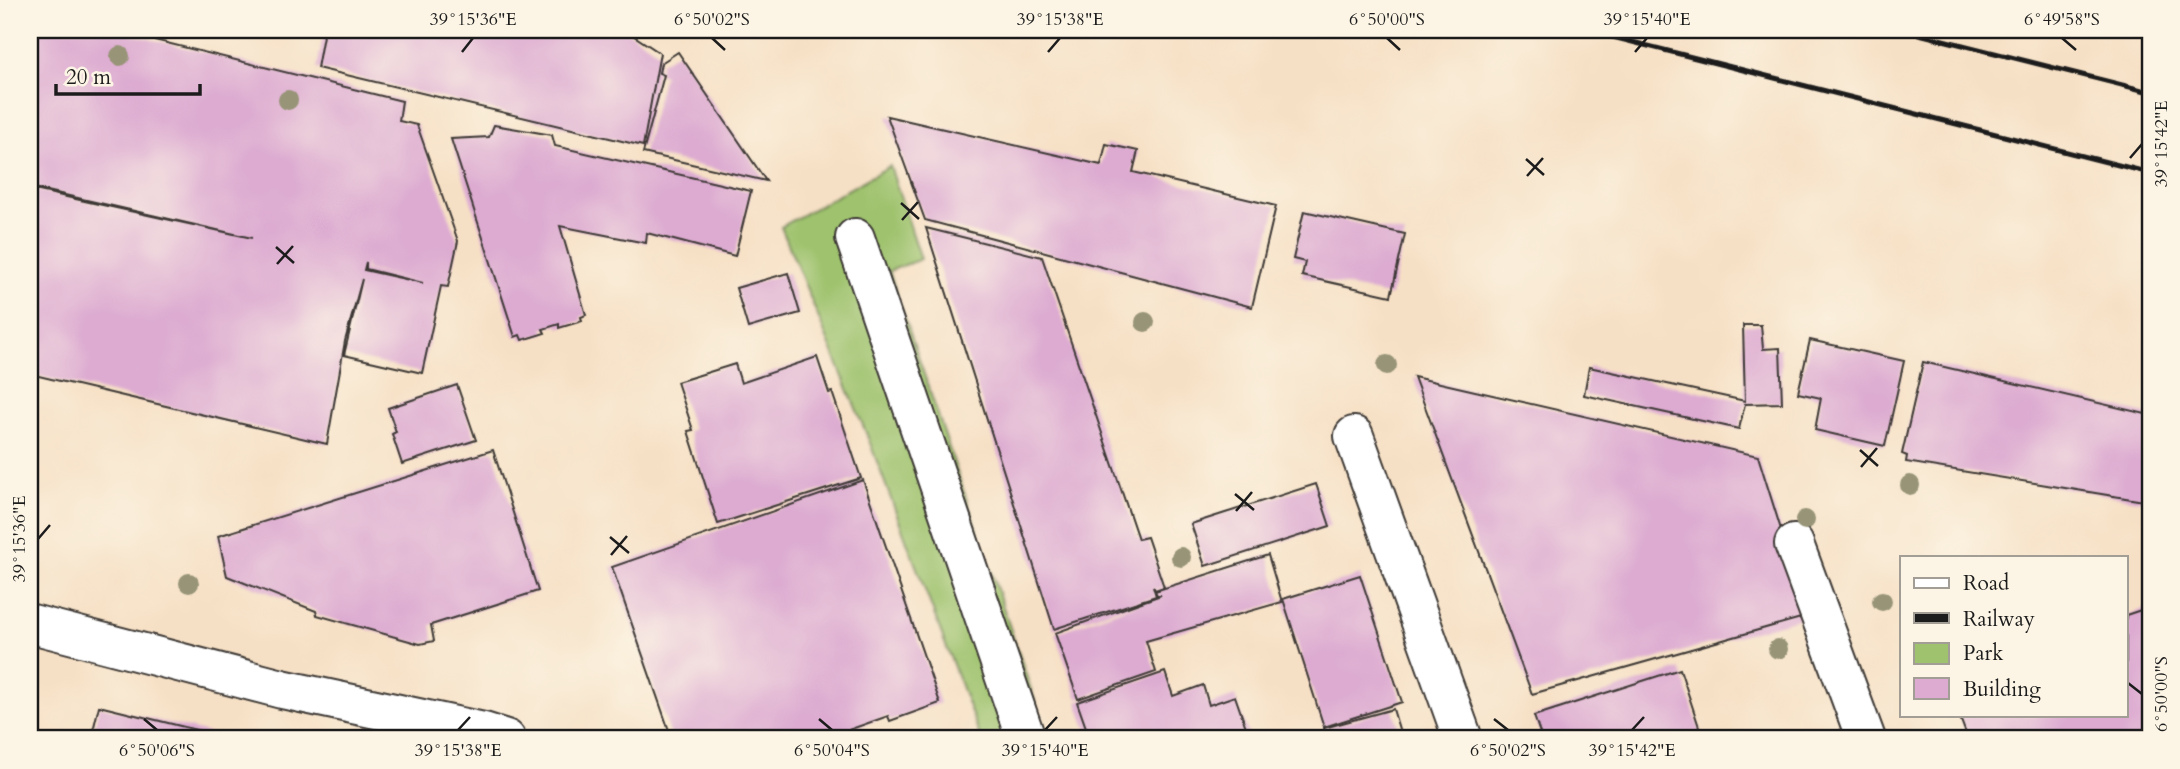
<svg xmlns="http://www.w3.org/2000/svg" width="2180" height="769" font-family="Cardo,serif">
<rect width="100%" height="100%" fill="#fcf5e5"/>
<filter id="ink" filterUnits="userSpaceOnUse"><feTurbulence type="fractalNoise" baseFrequency=".0143" numOctaves="2"/><feDisplacementMap in="SourceGraphic" scale="14" xChannelSelector="R" yChannelSelector="G"/><feConvolveMatrix kernelMatrix="1 2 1 2 8 2 1 2 1" color-interpolation-filters="sRGB"/></filter>
<filter id="wash" filterUnits="userSpaceOnUse"><feTurbulence type="fractalNoise" baseFrequency=".00686" numOctaves="4" result="noise"/><feDisplacementMap in="SourceGraphic" scale="28" xChannelSelector="R" yChannelSelector="G"/><feGaussianBlur stdDeviation="1.57" result="paint"/><feColorMatrix in="noise" values="0 0 0 0 0 0 0 0 0 0 0 0 0 0 0 0 0 1.4 0 .05"/><feComposite in="paint" operator="in"/></filter>
<g filter="url(#wash)">
<rect width="100%" height="100%" fill="#f6e0c5"/>
<!-- green -->
<path fill="#9ec26d" stroke="#5d6f44" stroke-width="2" d="M890 166 921 259 889 271 1042 722 1039 739H981L867 435 781 227Z"/>
<g id="blocks">
<!-- building -->
<g fill="#ddabd1" fill-rule="evenodd">
<path d="M30 30H114L402 101 399 121 417 125 458 241 448 287 441 286 422 373 344 355 362 279 345 341 327 444 30 374V189L252 238 30 187ZM366 262V269L423 283 364 270Z"/>
<path d="M324 30H625L660 53 643 146 317 68Z"/>
<path d="M678 52 766 181 643 153 664 75 659 73 661 63Z"/>
<path d="M887 116 1101 165 1106 144 1138 151 1133 172 1276 206 1252 307 925 220Z"/>
<path d="M494 125 552 135 555 146 751 191 735 256 647 233 646 243 560 226 586 315 581 317 582 321 559 328V324L543 329 545 333 522 340 520 335 515 337 451 139 489 137Z"/>
<path d="M1304 211 1405 234 1391 296 1302 276 1305 262 1293 259Z"/>
<path d="M926 228 1042 257 1138 539 1147 537 1164 587 1155 590 1153 586 1156 596 1054 629Z"/>
<path d="M788 273 800 313 748 328 736 288Z"/>
<path d="M1743 325H1761L1763 349 1780 348 1782 403 1745 404 1739 429 1584 395 1589 367 1745 401Z"/>
<path d="M1810 340 1904 361 1885 446 1815 430 1821 398 1798 393Z"/>
<path d="M817 357 829 393 832 392 861 478 718 524 688 431 693 430 677 382 735 364 741 383Z"/>
<path d="M1923 362 2150 415V502L1906 462 1907 456 1902 454Z"/>
<path d="M1414 377 1758 456 1808 616 1532 694Z"/>
<path d="M457 385 476 440 402 464 392 434 396 432 388 408Z"/>
<path d="M493 450 538 591 431 625 434 641 420 644 317 615 316 611 227 576 218 536Z"/>
<path d="M863 480 940 703 890 721 888 716 823 739H672L612 567Z"/>
<path d="M1316 484 1330 526 1205 566 1191 524Z"/>
<path d="M1268 555 1282 602 1146 641 1156 672 1078 699 1055 633 1161 595H1157L1155 591Z"/>
<path d="M1360 575 1402 702 1324 727 1283 599Z"/>
<path d="M2150 607V739H1968L1959 715H2126V615Z"/>
<path d="M1680 669 1703 739H1542L1534 716Z"/>
<path d="M1165 672 1173 696 1203 685 1209 705 1235 696 1250 739H1090L1077 702Z"/>
<path d="M99 706 221 736 220 739H91Z"/>
<path d="M1393 709 1402 739H1327L1324 728Z"/>
</g>
</g>
</g>
<g filter="url(#ink)">
<use href="#blocks" fill-opacity="0" stroke="#3d3935" stroke-width="2"/>
<g fill="none" stroke-linecap="round" stroke-linejoin="round">
<!-- minor casing -->
<g stroke="#3d3935" stroke-width="42">
<g id="minor">
<path d="M855 238 1026 739"/>
<path d="M1354 436 1463 739"/>
<path d="M1794 544 1866 739"/>
<path d="M32 624 282 689 484 732 506 739"/>
</g>
</g>
<!-- minor -->
<use href="#minor" stroke="#fff" stroke-width="38"/>
<!-- rail -->
<g stroke="#1c1c1c" stroke-width="5">
<path d="M1585 30 2150 173"/>
<path d="M1903 30 2150 92"/>
</g>
</g>
<!-- trees -->
<g fill="#979477">
<circle cx="120" cy="56" r="10"/>
<circle cx="288" cy="100" r="10"/>
<circle cx="1145" cy="322" r="10"/>
<circle cx="1387" cy="365" r="10"/>
<circle cx="1910" cy="485" r="10"/>
<circle cx="1805" cy="520" r="10"/>
<circle cx="1181" cy="557" r="10"/>
<circle cx="189" cy="583" r="10"/>
<circle cx="1882" cy="601" r="10"/>
<circle cx="1778" cy="649" r="10"/>
</g>
</g>
<!-- ticks -->
<path fill="none" stroke="#1c1c1c" stroke-width="2.5" d="M712 38 725 50M1387 38 1400 50M2062 38 2076 50M462 52 473 38M1048 52 1060 38M1635 52 1647 38M2130 158 2142 144M1526 159 1544 175M1527 176 1543 158M901 203 919 219M902 220 918 202M276 247 294 263M277 264 293 246M1860 450 1878 466M1861 467 1877 448M1235 494 1254 510M1236 511 1252 492M610 537 629 553M38 539 50 525M611 555 627 536M2128 683 2142 694M144 719 157 730M819 719 832 730M1494 719 1508 730M458 730 470 717M1045 730 1057 717M1632 730 1644 717"/>
<!-- margin -->
<rect width="2180" height="769" fill="none" stroke="#fcf5e5" stroke-width="77"/>
<!-- legend -->
<rect x="1900" y="556" width="228" height="161" fill="#fcf5e5" stroke="#a29e95" stroke-width="2"/>
<rect x="1914" y="578" width="35" height="10" fill="#ffffff" stroke="#a29e95" stroke-width="2"/>
<text x="1963" y="590" font-size="21" fill="#1c1c1c">Road</text>
<rect x="1914" y="613" width="35" height="10" fill="#1c1c1c" stroke="#a29e95" stroke-width="2"/>
<text x="1963" y="626" font-size="21" fill="#1c1c1c">Railway</text>
<rect x="1914" y="643" width="35" height="21" fill="#9ec26d" stroke="#a29e95" stroke-width="2"/>
<text x="1963" y="660" font-size="21" fill="#1c1c1c">Park</text>
<rect x="1914" y="678" width="35" height="21" fill="#ddabd1" stroke="#a29e95" stroke-width="2"/>
<text x="1963" y="696" font-size="21" fill="#1c1c1c">Building</text>
<!-- scale -->
<path d="M56 84v10h144v-10" fill="none" stroke="#1c1c1c" stroke-width="3.5"/>
<text x="66" y="84" font-size="21" fill="#1c1c1c" stroke="#fcf5e5" stroke-width="5" paint-order="stroke">20 m</text>
<rect x="38" y="38" width="2104" height="692" fill="none" stroke="#1c1c1c" stroke-width="2.5"/>
<g font-size="18" text-anchor="middle" fill="#1c1c1c">
<text x="473" y="25">39°15'36"E</text>
<text x="712" y="25">6°50'02"S</text>
<text x="1060" y="25">39°15'38"E</text>
<text x="1387" y="25">6°50'00"S</text>
<text x="1647" y="25">39°15'40"E</text>
<text x="2062" y="25">6°49'58"S</text>
<text transform="translate(2161 144) rotate(-90)" y="6">39°15'42"E</text>
<text transform="translate(19 539) rotate(-90)" y="6">39°15'36"E</text>
<text transform="translate(2161 694) rotate(-90)" y="6">6°50'00"S</text>
<text x="157" y="756">6°50'06"S</text>
<text x="458" y="756">39°15'38"E</text>
<text x="832" y="756">6°50'04"S</text>
<text x="1045" y="756">39°15'40"E</text>
<text x="1508" y="756">6°50'02"S</text>
<text x="1632" y="756">39°15'42"E</text>
</g>
</svg>
